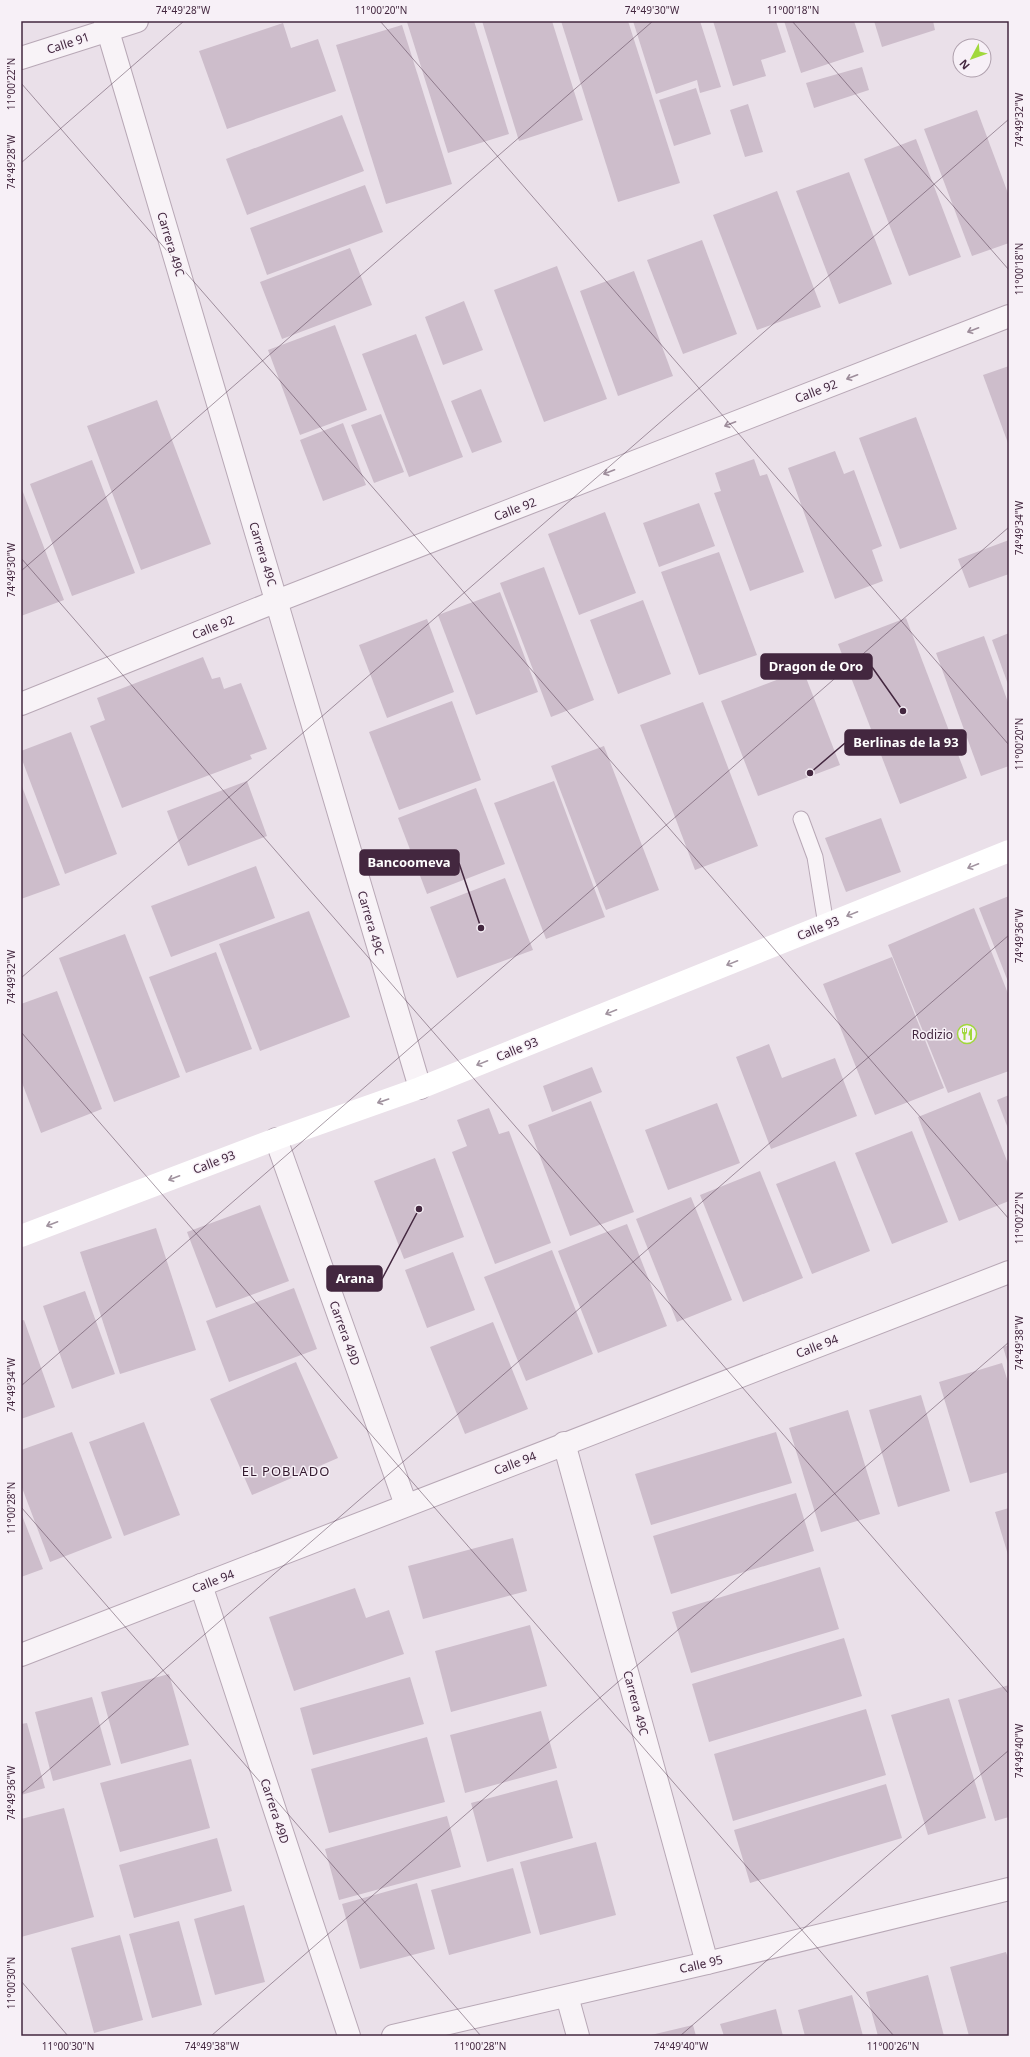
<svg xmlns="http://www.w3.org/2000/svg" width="1030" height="2057" font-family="'Noto Sans',sans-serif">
<rect width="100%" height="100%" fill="#eae0e9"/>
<!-- building -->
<g fill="#cdbdcb">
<path d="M474 21 509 134 448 153 407 22Z"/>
<path d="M482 21H552L583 120 519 141Z"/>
<path d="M561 21H628L680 183 618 202Z"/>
<path d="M633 21H700L721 87 700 93 697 80 656 94Z"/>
<path d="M713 21H776L786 52 761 60 766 76 733 86Z"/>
<path d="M784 21H854L864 52 801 73Z"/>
<path d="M874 21H933L935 30 882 47Z"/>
<path d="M283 23 291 48 318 39 336 91 227 129 199 51Z"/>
<path d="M402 25 452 184 386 204 336 45Z"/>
<path d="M862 67 869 90 814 108 806 83Z"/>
<path d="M696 88 711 134 674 146 659 100Z"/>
<path d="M748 104 763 152 745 157 730 110Z"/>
<path d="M977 110 1009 196V243L972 256 924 129Z"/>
<path d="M342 115 364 171 247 215 226 159Z"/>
<path d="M916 139 961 257 909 276 864 159Z"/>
<path d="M849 172 892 284 839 304 796 191Z"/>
<path d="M365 185 383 232 267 275 250 228Z"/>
<path d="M777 191 821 307 757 330 713 215Z"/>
<path d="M702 240 737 334 683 354 647 260Z"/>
<path d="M350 248 372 305 282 339 260 282Z"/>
<path d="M557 266 607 399 544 422 494 290Z"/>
<path d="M634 271 673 376 618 396 580 291Z"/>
<path d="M464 301 483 350 443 365 425 317Z"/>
<path d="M335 325 367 410 300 435 268 350Z"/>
<path d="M416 334 463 457 409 477 362 354Z"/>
<path d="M1009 366V446L983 375Z"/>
<path d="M481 389 502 442 472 453 451 401Z"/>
<path d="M157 400 211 544 141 570 87 426Z"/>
<path d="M381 414 404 472 374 483 351 425Z"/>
<path d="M916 417 957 529 900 549 859 438Z"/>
<path d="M343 423 366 485 323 501 300 440Z"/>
<path d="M835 451 844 474 854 470 882 546 872 550 883 581 835 599 788 468Z"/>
<path d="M754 459 760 476 767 474 804 572 750 591 714 493 721 491 715 473Z"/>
<path d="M92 460 135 573 72 596 30 484Z"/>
<path d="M21 487 64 600 21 616Z"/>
<path d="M699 503 715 546 659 567 643 523Z"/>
<path d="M605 512 636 593 579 615 548 534Z"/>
<path d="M1009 540V574L969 588 958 559Z"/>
<path d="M719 552 757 655 699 675 661 572Z"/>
<path d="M544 567 594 700 551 717 500 583Z"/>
<path d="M500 592 538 692 476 715 438 615Z"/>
<path d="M643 600 671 674 618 694 590 620Z"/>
<path d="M906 618 967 778 900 804 838 644Z"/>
<path d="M427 619 454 692 387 718 359 645Z"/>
<path d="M1009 633V687L992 640Z"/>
<path d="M984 636 1009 705V766L981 776 936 653Z"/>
<path d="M203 657 212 679 220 677 224 689 241 683 267 749 250 755 252 759 122 808 90 726 105 720 97 698Z"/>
<path d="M803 670 840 765 758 796 721 701Z"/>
<path d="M452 701 481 780 399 810 369 732Z"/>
<path d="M703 702 758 846 695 870 640 725Z"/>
<path d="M71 732 117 854 65 874 21 757V751Z"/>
<path d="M604 746 659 890 606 910 551 766Z"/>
<path d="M247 781 267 836 188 866 167 811Z"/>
<path d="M554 781 605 917 546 939 494 803Z"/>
<path d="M21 784 60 885 21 899Z"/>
<path d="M476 788 505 864 427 894 398 818Z"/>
<path d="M881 818 901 872 846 892 825 838Z"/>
<path d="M256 866 275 918 171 957 151 906Z"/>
<path d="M505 878 533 950 457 978 430 907Z"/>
<path d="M1009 896V984L979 908Z"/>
<path d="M974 908 1009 996V1071L948 1093 888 945Z"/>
<path d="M309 911 350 1017 260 1051 219 944Z"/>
<path d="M125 934 180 1077 114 1102 59 958Z"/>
<path d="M216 952 252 1049 186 1073 149 977Z"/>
<path d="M892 957 944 1088 875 1115 823 984Z"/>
<path d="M57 991 102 1109 41 1133 21 1080V1004Z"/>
<path d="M769 1044 782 1078 835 1058 857 1116 771 1149 736 1057Z"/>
<path d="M592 1067 602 1092 552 1112 543 1086Z"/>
<path d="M980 1092 1009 1166V1201L959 1221 918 1117Z"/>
<path d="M1009 1095V1131L997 1100Z"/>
<path d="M591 1101 634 1212 570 1236 528 1125Z"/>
<path d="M717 1103 740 1163 668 1190 645 1130Z"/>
<path d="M489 1108 499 1134 509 1131 551 1243 495 1264 452 1152 467 1146 457 1120Z"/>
<path d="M912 1131 948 1222 892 1244 855 1153Z"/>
<path d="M435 1158 464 1237 404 1259 374 1181Z"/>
<path d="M835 1161 870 1251 812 1274 776 1184Z"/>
<path d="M760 1171 803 1278 743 1302 700 1195Z"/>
<path d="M691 1197 732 1300 677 1322 636 1219Z"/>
<path d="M260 1205 289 1281 216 1308 187 1232Z"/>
<path d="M627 1224 667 1326 598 1353 558 1251Z"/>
<path d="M156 1228 196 1350 120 1374 80 1252Z"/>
<path d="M552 1250 593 1354 526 1381 484 1277Z"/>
<path d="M453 1252 475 1310 427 1328 405 1270Z"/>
<path d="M294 1288 317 1349 229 1382 206 1321Z"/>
<path d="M85 1291 115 1374 72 1389 43 1306Z"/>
<path d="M24 1320 55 1407 21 1419V1321Z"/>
<path d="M493 1322 528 1409 465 1434 430 1347Z"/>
<path d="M1009 1345V1367L1003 1347Z"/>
<path d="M296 1362 338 1458 252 1495 210 1399Z"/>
<path d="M1002 1363 1009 1385V1472L970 1483 939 1382Z"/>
<path d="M921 1395 950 1491 898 1507 869 1410Z"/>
<path d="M848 1410 880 1514 821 1532 789 1428Z"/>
<path d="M144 1422 180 1515 124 1536 89 1442Z"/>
<path d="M72 1432 112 1538 50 1562 21 1485V1450Z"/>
<path d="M776 1432 792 1483 651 1525 635 1474Z"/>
<path d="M796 1493 814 1551 671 1594 653 1536Z"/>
<path d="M1009 1508V1558L995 1512Z"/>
<path d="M21 1513 43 1569 21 1577Z"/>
<path d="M513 1538 527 1591 423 1619 408 1566Z"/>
<path d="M820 1567 839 1629 691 1673 672 1612Z"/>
<path d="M355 1588 366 1618 389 1610 404 1654 294 1691 269 1617Z"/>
<path d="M530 1625 547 1686 451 1712 435 1651Z"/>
<path d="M844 1638 862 1696 709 1742 692 1684Z"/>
<path d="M169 1674 189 1745 121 1764 101 1692Z"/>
<path d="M410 1677 424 1724 313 1755 300 1708Z"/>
<path d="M1009 1685V1817L995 1821 958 1700Z"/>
<path d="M92 1697 111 1765 53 1781 35 1712Z"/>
<path d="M949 1698 986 1818 928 1835 891 1715Z"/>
<path d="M866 1709 886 1775 733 1821 714 1754Z"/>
<path d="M541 1711 557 1768 465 1793 450 1735Z"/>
<path d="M27 1723 45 1788 21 1795V1724Z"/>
<path d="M427 1737 445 1802 329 1833 311 1769Z"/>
<path d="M191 1759 210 1828 120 1852 100 1783Z"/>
<path d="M557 1780 573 1838 487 1862 471 1803Z"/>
<path d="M886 1784 902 1838 750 1883 734 1830Z"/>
<path d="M64 1808 94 1917 21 1937V1819Z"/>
<path d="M447 1816 461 1867 339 1900 325 1849Z"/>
<path d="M217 1838 232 1891 134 1918 119 1865Z"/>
<path d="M596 1842 616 1915 540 1935 520 1862Z"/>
<path d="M513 1868 531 1933 449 1955 431 1890Z"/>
<path d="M417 1883 435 1949 360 1969 342 1904Z"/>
<path d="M244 1905 265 1982 215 1995 194 1919Z"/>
<path d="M179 1921 202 2005 152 2018 129 1934Z"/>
<path d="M120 1935 143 2020 94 2033 71 1948Z"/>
<path d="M1006 1952 1009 1961V2036H969L950 1967Z"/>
<path d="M928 1975 944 2036H878L866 1992Z"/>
<path d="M852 1995 863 2036H805L798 2010Z"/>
<path d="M776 2009 783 2036H724L720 2024Z"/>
<path d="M693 2025 696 2036H651V2035Z"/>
</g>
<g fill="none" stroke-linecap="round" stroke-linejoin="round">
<!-- lane casing -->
<g stroke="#b8a8b6" stroke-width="17">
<path id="lane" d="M801 819 815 857 826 925"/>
</g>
<!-- street casing -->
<g stroke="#b8a8b6" stroke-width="24">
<g id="street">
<path d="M105 21 420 1088"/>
<path d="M21 58 137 21"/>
<path d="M21 704 277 601 1009 316"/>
<path d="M276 1139 406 1505"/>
<path d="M564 1443 707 1963"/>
<path d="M201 1585 349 2036"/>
<path d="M21 1655 1009 1272"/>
<path d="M567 1996 578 2036"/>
<path d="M393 2036 707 1963 1009 1889"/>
</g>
</g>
<!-- lane -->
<use href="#lane" stroke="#f8f3f7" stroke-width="15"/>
<!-- street -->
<use href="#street" stroke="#f8f3f7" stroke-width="22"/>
<!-- secondary -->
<path stroke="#fff" stroke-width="22" d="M21 1236 276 1139 420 1088 1009 851"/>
</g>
<!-- one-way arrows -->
<defs><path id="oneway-shaft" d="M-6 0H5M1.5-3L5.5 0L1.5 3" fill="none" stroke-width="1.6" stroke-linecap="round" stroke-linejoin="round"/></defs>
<g stroke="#9e8d9b">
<use href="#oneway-shaft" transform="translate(973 330) rotate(159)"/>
<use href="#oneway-shaft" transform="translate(852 377) rotate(159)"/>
<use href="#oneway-shaft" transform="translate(730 424) rotate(159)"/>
<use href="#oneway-shaft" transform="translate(609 472) rotate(159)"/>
</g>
<g stroke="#a1939f">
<use href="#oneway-shaft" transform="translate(973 866) rotate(158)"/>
<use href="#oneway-shaft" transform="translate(852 914) rotate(158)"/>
<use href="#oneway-shaft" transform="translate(732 963) rotate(158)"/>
<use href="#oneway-shaft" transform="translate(611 1012) rotate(158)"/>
<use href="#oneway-shaft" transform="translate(482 1063) rotate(158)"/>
<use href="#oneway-shaft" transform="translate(383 1101) rotate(161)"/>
<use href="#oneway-shaft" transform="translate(174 1178) rotate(159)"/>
<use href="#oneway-shaft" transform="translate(52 1224) rotate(159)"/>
</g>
<!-- ticks -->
<path fill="none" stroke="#43273f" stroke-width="1" stroke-opacity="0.45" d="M380 21 1009 745M792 21 1009 270M21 83 1009 1219M21 163 184 21M21 558 1009 1694M21 571 653 21M21 978 1009 119M21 1032 894 2036M21 1386 1009 527M21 1507 481 2036M21 1794 1009 935M21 1981 68 2036M211 2036 1009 1342M680 2036 1009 1750"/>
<!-- icons -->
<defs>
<g id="restaurant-ring" transform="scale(1)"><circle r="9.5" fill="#f7f0f7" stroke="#a1d83c" stroke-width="1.5"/><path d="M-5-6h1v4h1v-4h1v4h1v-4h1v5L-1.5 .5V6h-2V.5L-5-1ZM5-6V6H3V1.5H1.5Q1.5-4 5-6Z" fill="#a1d83c"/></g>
</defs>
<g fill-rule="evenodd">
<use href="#restaurant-ring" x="967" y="1034"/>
</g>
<g text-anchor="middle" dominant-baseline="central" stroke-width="3" stroke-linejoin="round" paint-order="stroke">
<!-- street labels -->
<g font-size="12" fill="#43273f" stroke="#f7f0f7">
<text transform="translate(68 43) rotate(-18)">Calle 91</text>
<text transform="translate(171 244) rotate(73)">Carrera 49C</text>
<text transform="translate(816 391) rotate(-21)">Calle 92</text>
<text transform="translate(515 509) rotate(-21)">Calle 92</text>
<text transform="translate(263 554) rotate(73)">Carrera 49C</text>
<text transform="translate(213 627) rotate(-22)">Calle 92</text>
<text transform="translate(371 923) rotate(74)">Carrera 49C</text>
<text transform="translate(818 928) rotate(-22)">Calle 93</text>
<text transform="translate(517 1049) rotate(-22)">Calle 93</text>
<text transform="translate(214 1162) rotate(-21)">Calle 93</text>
<text transform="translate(345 1333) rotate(70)">Carrera 49D</text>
<text transform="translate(817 1346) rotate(-21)">Calle 94</text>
<text transform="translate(515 1463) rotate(-21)">Calle 94</text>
<text transform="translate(213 1581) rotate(-21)">Calle 94</text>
<text transform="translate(636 1703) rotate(75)">Carrera 49C</text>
<text transform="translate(275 1811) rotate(72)">Carrera 49D</text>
<text transform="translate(701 1964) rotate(-13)">Calle 95</text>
</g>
<!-- poi labels -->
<g font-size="12" fill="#43273f" stroke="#f7f0f7" text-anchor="end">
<text x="953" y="1034">Rodizio</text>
</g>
<!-- neighbourhood labels -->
<g font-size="13" letter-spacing="1" fill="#341a2f" stroke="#f7f0f7">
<text x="286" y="1471">EL POBLADO</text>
</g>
</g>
<!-- callouts -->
<path fill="none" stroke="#43273f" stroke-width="1.5" d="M903 711L872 667M810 773L845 743M481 928L459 863M419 1209L382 1279"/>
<g fill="#43273f" stroke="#f7f0f7" stroke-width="1.5">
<circle cx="903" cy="711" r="4"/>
<circle cx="810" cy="773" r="4"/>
<circle cx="481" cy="928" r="4"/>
<circle cx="419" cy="1209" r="4"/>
</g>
<g fill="#43273f" stroke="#43273f" stroke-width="1.5">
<rect x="761" y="654" width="111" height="25" rx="4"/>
<rect x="845" y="730" width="121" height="25" rx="4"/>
<rect x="360" y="850" width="99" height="25" rx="4"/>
<rect x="327" y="1266" width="55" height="25" rx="4"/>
</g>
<g font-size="13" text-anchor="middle" font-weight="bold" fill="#fff">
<text x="816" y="671">Dragon de Oro</text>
<text x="906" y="747">Berlinas de la 93</text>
<text x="409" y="867">Bancoomeva</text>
<text x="355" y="1283">Arana</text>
</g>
<!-- border -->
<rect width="1030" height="2057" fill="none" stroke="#f7f0f7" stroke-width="44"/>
<!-- north arrow -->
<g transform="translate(972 58) rotate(229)"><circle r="19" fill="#f7f0f7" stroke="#afa0ad"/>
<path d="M0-3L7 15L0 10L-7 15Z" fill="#a1d83c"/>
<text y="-6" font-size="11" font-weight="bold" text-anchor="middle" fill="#43273f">N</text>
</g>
<rect x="22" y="22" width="986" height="2013" fill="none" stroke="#43273f" stroke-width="1.5"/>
<g font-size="10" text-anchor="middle" fill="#43273f">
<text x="183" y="14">74°49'28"W</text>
<text x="381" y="14">11°00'20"N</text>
<text x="652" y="14">74°49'30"W</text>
<text x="793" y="14">11°00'18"N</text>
<text transform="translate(11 84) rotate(-90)" y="4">11°00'22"N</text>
<text transform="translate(1019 120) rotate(-90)" y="4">74°49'32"W</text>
<text transform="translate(11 162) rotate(-90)" y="4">74°49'28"W</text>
<text transform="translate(1019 269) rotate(-90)" y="4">11°00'18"N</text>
<text transform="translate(1019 528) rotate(-90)" y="4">74°49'34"W</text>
<text transform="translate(11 570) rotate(-90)" y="4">74°49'30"W</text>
<text transform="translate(1019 744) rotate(-90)" y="4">11°00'20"N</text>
<text transform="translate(1019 936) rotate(-90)" y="4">74°49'36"W</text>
<text transform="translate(11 977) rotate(-90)" y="4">74°49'32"W</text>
<text transform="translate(1019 1218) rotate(-90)" y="4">11°00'22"N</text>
<text transform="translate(1019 1343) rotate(-90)" y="4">74°49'38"W</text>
<text transform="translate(11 1385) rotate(-90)" y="4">74°49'34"W</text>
<text transform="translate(11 1508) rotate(-90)" y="4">11°00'28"N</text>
<text transform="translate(1019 1751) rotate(-90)" y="4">74°49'40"W</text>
<text transform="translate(11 1793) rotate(-90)" y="4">74°49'36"W</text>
<text transform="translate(11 1983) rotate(-90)" y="4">11°00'30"N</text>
<text x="68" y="2050">11°00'30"N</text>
<text x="212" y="2050">74°49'38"W</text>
<text x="480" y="2050">11°00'28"N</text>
<text x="681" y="2050">74°49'40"W</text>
<text x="893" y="2050">11°00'26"N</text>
</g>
</svg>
